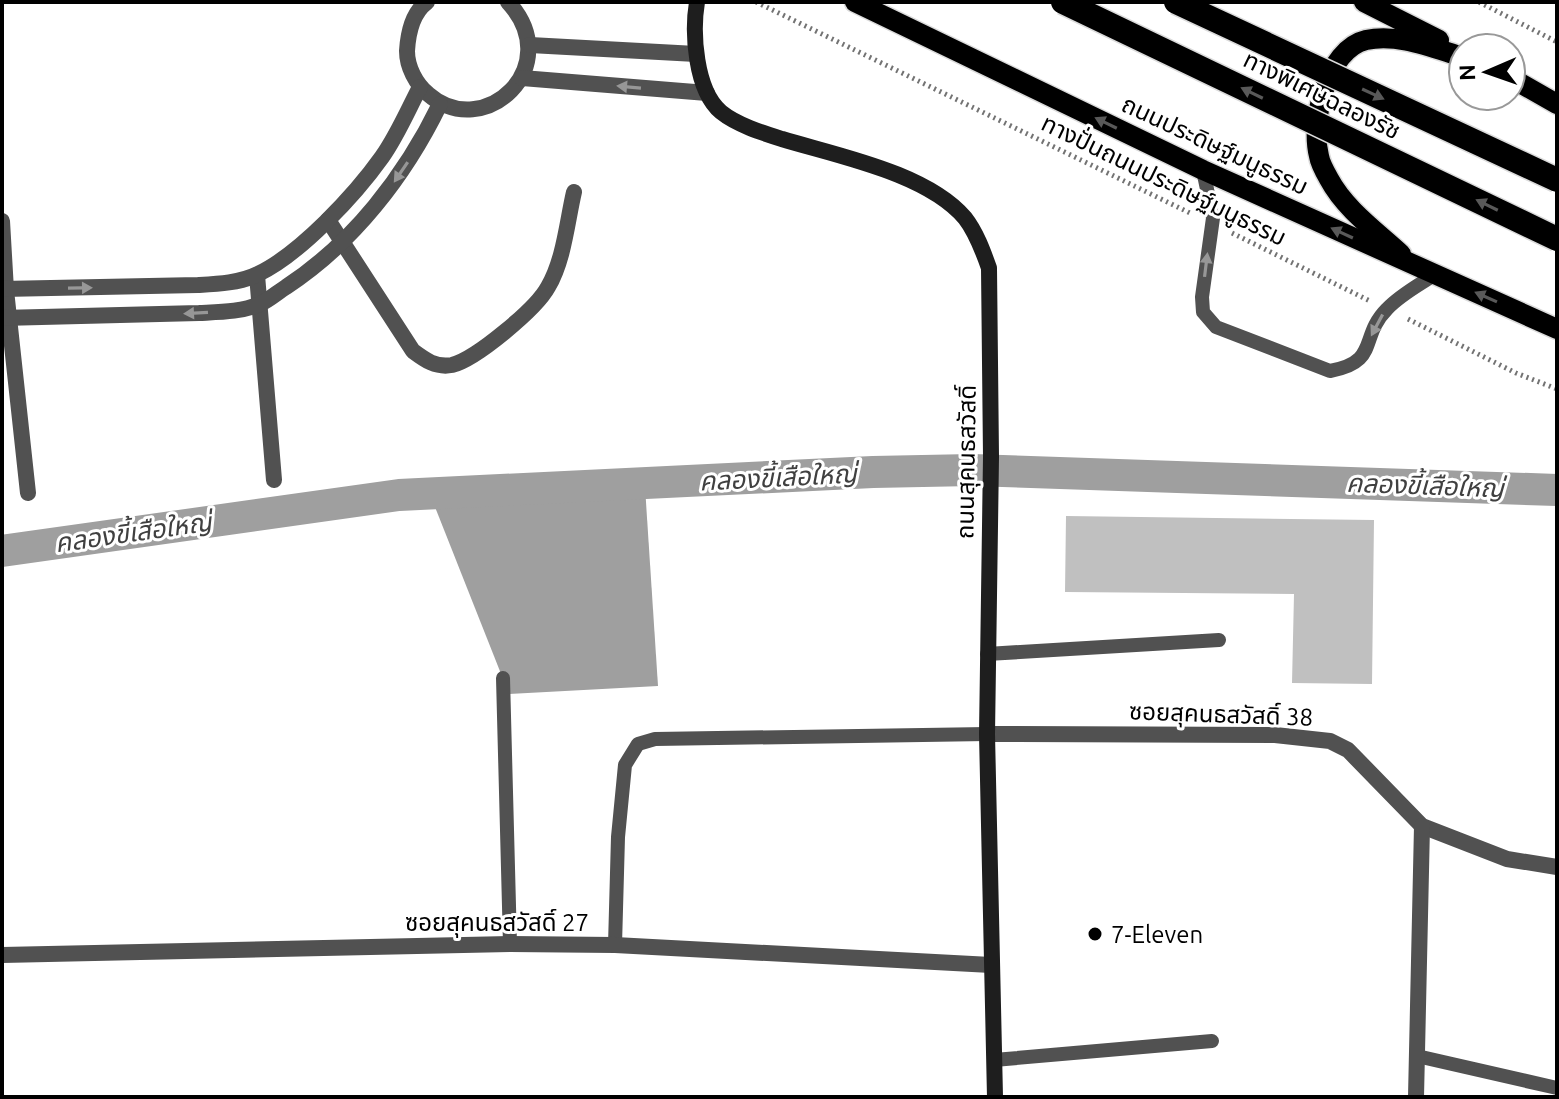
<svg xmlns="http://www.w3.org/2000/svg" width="1559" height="1099" font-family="Ubuntu,'Noto Sans Thai',sans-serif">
<rect width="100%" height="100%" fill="#fff"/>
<!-- water -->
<path fill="#9f9f9f" d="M645 487 658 686 509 694 435 507Z"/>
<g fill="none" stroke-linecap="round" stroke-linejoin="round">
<!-- canal -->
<path stroke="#9f9f9f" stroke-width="32" d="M2 551 399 495 873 472 972 470 1557 490"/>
</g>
<!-- building -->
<path fill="#c0c0c0" d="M1066 516 1374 520 1372 684 1292 683 1294 594 1065 592Z"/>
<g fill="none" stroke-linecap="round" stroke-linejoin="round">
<!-- primary casing -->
<g stroke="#dbdbdb" stroke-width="23">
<g id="primary">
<path d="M855 2 1203 170 1557 329"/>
<path d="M1364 2 1439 40"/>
<path d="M1511 78 1557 104"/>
<path d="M1401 254C1376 231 1345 209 1329 179 1325 172 1320 163 1319 156 1310 121 1327 49 1366 40 1398 33 1433 48 1463 57"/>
</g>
</g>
<!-- path -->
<g stroke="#737373" stroke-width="5" stroke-dasharray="2 4" stroke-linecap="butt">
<path d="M756 2 1190 213"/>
<path d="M1479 2 1557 42"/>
<path d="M1232 233 1370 301"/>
<path d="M1408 319 1516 373 1557 389"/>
</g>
<!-- service -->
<g stroke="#515151" stroke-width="14">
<path d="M1203 170 1213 218 1202 297 1203 312 1216 327 1330 371C1380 362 1359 337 1387 309 1400 295 1419 285 1434 275"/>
<path d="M987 654 1219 640"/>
<path d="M503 678 510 944"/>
<path d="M615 945 618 837 625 765 638 744 655 739 987 734"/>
<path d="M1417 1056 1557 1088"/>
<path d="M994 1060 1212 1041"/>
</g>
<!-- minor -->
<g stroke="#515151" stroke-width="16">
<path d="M427 2C412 13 408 34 407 51 407 67 416 84 428 94 484 143 567 66 508 2"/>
<path d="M530 45 696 54"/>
<path d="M522 78 707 93"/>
<path d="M328 220 413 351C425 360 436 368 452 365 476 359 536 309 548 287 564 260 567 222 574 192"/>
<path d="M2 221 6 290 28 493"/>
<path d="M257 275 274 480"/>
<path d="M2 289 198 285C217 284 240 283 258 274 300 254 355 195 382 157 397 136 408 110 420 87"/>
<path d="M2 318 199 313C219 312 242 312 260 304 269 300 278 292 286 287 353 243 405 176 440 104"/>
<path d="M987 734 1275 735 1330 741 1348 750 1422 826 1507 859 1557 867"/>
<path d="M2 955 510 944 615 945 991 965"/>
<path d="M1416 1097 1422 826"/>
</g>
<!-- secondary -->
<path stroke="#1e1e1e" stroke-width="16" d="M697 2C692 32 695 90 721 112 737 125 763 133 782 139 838 156 927 173 965 218 976 232 983 251 989 268L991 457 987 734 995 1097"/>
<!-- primary -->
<use href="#primary" stroke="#000" stroke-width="20"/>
<!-- motorway-bridge casing -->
<g stroke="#dbdbdb" stroke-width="27" stroke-linecap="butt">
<g id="motorway-bridge">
<path d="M1063 2 1557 239"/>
<path d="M1176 2 1557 180"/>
</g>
</g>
<!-- motorway-bridge -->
<use href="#motorway-bridge" stroke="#000" stroke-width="24"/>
</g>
<!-- one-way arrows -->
<defs><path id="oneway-solid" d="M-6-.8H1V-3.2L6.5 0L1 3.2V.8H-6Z" transform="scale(2)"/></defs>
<g fill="#979797">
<use href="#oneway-solid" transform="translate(629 87) rotate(-175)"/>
<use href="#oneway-solid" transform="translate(401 172) rotate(124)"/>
<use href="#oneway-solid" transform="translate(1206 265) rotate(-83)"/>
<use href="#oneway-solid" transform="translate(80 288) rotate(-1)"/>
<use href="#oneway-solid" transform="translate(196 313) rotate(177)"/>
<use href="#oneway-solid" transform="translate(1377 325) rotate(118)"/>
</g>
<g fill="#595959">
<use href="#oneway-solid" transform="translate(1252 93) rotate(-154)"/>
<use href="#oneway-solid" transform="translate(1373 94) rotate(25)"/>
<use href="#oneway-solid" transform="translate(1106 123) rotate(-154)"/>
<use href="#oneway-solid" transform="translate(1487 205) rotate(-154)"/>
<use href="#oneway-solid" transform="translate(1342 233) rotate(-155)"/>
<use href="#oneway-solid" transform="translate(1486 297) rotate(-156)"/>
</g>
<!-- markers -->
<circle fill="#000" stroke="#fff" stroke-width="3" cx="1095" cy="934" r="8"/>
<g text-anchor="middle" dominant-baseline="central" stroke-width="6" stroke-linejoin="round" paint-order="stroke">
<!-- street labels -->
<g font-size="24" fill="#000" stroke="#fff">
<text transform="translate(1322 95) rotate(26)">ทางพิเศษฉลองรัช</text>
<text transform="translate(1215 145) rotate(25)">ถนนประดิษฐ์มนูธรรม</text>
<text transform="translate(1164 180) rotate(26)">ทางปั่นถนนประดิษฐ์มนูธรรม</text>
<text transform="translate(966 462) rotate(-89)">ถนนสุคนธสวัสดิ์</text>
<text transform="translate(1221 714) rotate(2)">ซอยสุคนธสวัสดิ์ 38</text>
<text x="497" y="922">ซอยสุคนธสวัสดิ์ 27</text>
</g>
<!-- poi labels -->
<g font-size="24" fill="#000" stroke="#fff" text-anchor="start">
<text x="1111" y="934">7-Eleven</text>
</g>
<!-- water labels -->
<g font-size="26" font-style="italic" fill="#404040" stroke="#fff">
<text transform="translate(778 477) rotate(-3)">คลองขี้เสือใหญ่</text>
<text transform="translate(1425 485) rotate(2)">คลองขี้เสือใหญ่</text>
<text transform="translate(133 532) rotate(-8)">คลองขี้เสือใหญ่</text>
</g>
</g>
<!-- border -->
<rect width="1559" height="1099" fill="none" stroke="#000000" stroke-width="8"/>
<!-- north arrow -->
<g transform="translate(1487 72) rotate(268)"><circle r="38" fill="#ffffff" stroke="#999999" stroke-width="2"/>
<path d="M0-6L14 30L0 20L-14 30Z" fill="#000000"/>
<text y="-12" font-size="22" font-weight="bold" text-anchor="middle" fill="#000000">N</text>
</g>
</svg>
